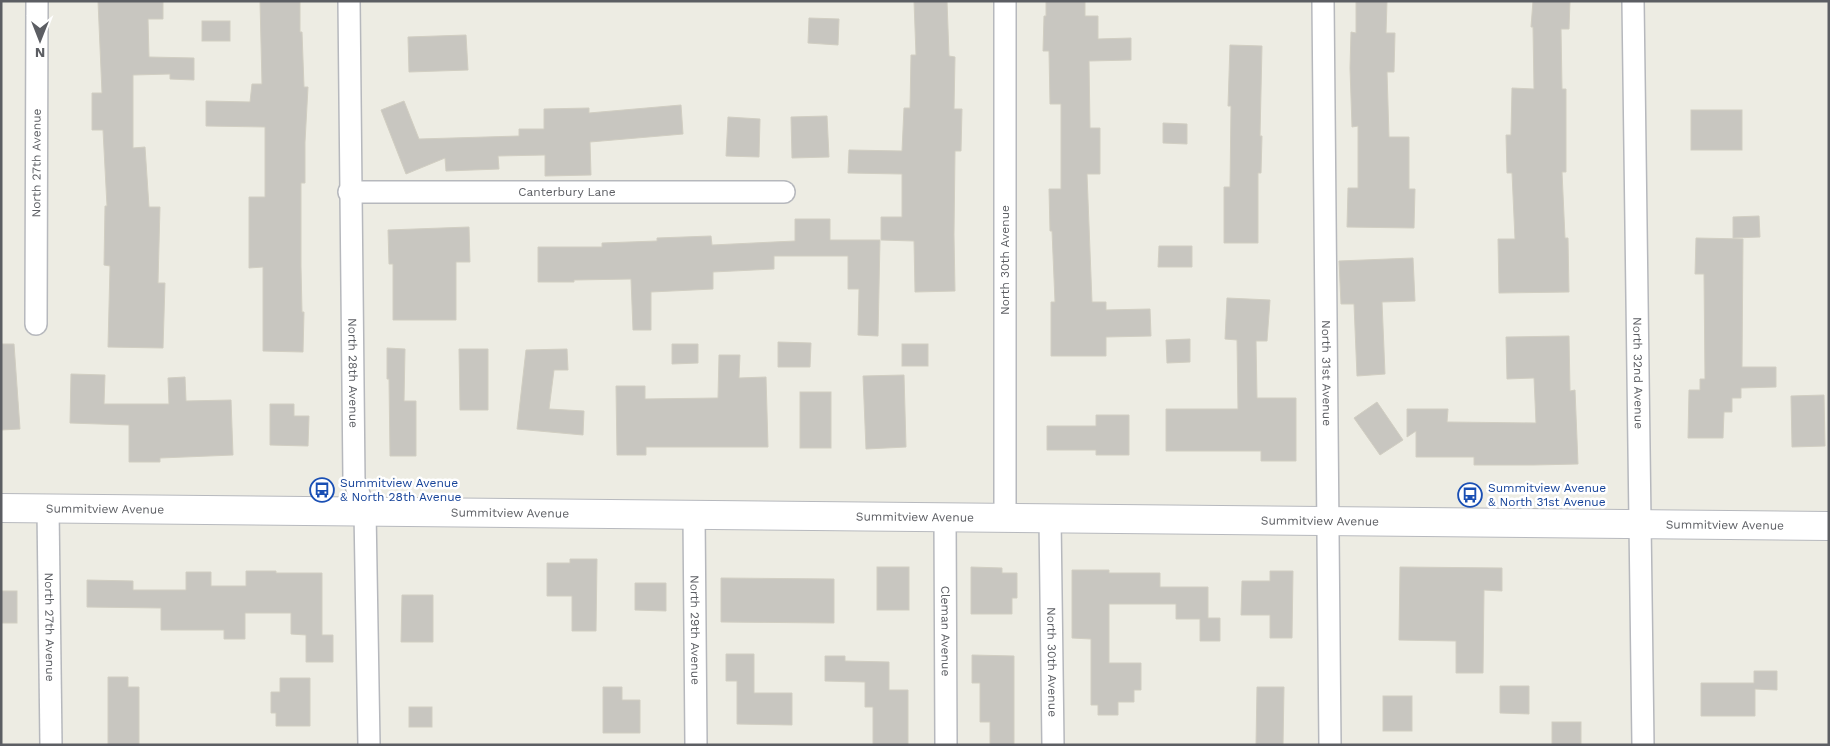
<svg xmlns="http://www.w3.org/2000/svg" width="1830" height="746" font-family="'Work Sans',sans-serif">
<rect width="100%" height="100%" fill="#edece3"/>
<!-- building -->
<g fill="#c8c6c0" stroke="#d1cec2">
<path d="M98 1H163V19H148L149 57 194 58V80L170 79V74L133 75V148L145 147 149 207H160L158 283H165L163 348 108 347 110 266 104 265 105 206H107L103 130H92V93H102Z"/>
<path d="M260 1H300V32H302L304 87H308L305 142V183H301V267L302 312H304L303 352 263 351V267L249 268V197H265V127L206 126V101L250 102 252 84H262Z"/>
<path d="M914 1H947L949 56 955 57 954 109H962L961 151H955L954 234 955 291 915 292 914 241 881 240V217H902V174L848 173 849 150 902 151 904 108H910L911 55H916Z"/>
<path d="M1046 1H1085V16H1098V39L1131 38V60L1089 61 1090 128H1100V174H1087L1092 302H1106V310L1150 309 1151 336 1106 337V356H1051V302H1055L1052 231H1050L1049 189H1061V104H1050L1049 51H1043L1044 16H1046Z"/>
<path d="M1356 1H1387L1386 33H1395L1394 72H1387L1389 137H1409V189H1415L1414 228 1347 227 1348 188H1358V126L1352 127 1350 68 1351 32 1356 33Z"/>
<path d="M1533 1H1570L1569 29H1561L1562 89H1566V172H1562L1565 238H1568L1569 292 1499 293 1498 239H1515L1512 173H1507L1506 135H1511L1512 88 1534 89 1533 27H1531Z"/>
<path d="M809 18 839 19 838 45 808 43Z"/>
<rect x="202" y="21" width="28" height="20"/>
<path d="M466 35 468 70 409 72 408 37Z"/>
<path d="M1230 45 1262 46 1260 136H1262L1261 173H1258V243H1224V187H1230L1231 106H1228Z"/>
<path d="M404 101 419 139 519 136V129H544V109L589 108V113L681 105 683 134 590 142 591 175 545 176V155L498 156 499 169 446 171 445 158 406 174 381 110Z"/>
<rect x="1691" y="110" width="51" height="40"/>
<path d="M827 116 829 157 792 158 791 117Z"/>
<path d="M728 117 760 119 759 157 726 156Z"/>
<path d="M1163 123 1187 124V144L1163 143Z"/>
<path d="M1759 216 1760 237 1733 238V217Z"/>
<path d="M795 219H830V240H880L878 336 858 335 859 289H848V256H774V269L713 272V289L651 292V330H633L631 279 574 280V282H538V247H602V243L657 241V238L711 236 712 245 795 241Z"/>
<path d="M469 227 470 262H456V320H393V264H389L388 230Z"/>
<path d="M1696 238 1743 239 1742 367H1776V387L1741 388V398H1732V412H1724L1723 438H1688L1689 390H1700V379H1705L1704 274H1695Z"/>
<path d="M1159 246H1192V267H1158Z"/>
<path d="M1413 258 1415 301 1382 302 1385 374 1357 376 1354 304H1341L1339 261Z"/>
<path d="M1227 298 1270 300 1267 341H1256L1257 398H1296V461H1261V451H1166V409H1238L1237 340 1225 339Z"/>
<path d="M1569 336 1570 391 1575 390 1578 464 1533 465H1474V457H1416V431L1407 437V409H1448L1447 422 1536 423 1534 378 1507 379 1506 337Z"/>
<path d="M1190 339V362L1167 363 1166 340Z"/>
<path d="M778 342 811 343 810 367H778Z"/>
<path d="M1 344H14L20 429 1 430Z"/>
<path d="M672 344H698V363L672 364Z"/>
<rect x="902" y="344" width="26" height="22"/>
<path d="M387 348 405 349 404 401H416V456H390L389 379H387Z"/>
<path d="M459 349H488V410H460Z"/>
<path d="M567 349 568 370H554L549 409 584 411 583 435 517 429 526 350Z"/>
<path d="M719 355H740L739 378 766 377 768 447H646V455H617L616 386H645V399L718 398Z"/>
<path d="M71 374 105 375 104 404H169L168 378 185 377 186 401 231 400 233 455 160 458V462H129V425L70 423Z"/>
<path d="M904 375 906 447 866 449 863 376Z"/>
<rect x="800" y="392" width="31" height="56"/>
<path d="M1824 395 1825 446 1792 447 1791 396Z"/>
<path d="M1377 402 1403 440 1380 455 1354 418Z"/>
<path d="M270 404H294V416H309L308 446 270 445Z"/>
<path d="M1096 415H1129V455H1096V450H1047V426H1096Z"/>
<path d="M570 559H597L596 631H572V596H547V563H570Z"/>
<rect x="877" y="567" width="32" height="43"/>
<path d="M971 567 1002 568V573H1017V598H1012V614H971Z"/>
<path d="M1400 567 1502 568V591L1484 590 1483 673H1456V641L1399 640Z"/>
<path d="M1072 570H1109V573H1160V587H1208V618H1220V641H1200V619H1176V604H1109V663H1141V690H1134V702H1118V715H1098V705H1091V639L1072 638Z"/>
<path d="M246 571H276V573H322V635H333V662H306V635L291 634V613H245V639H224V630H161V608L87 607V580L133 581V590H186V572H211V586H246Z"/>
<path d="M1270 571H1293L1292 638H1270V615H1241L1242 581H1270Z"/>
<path d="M721 578 834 579V623L721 622Z"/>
<path d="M635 583H666V611L635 610Z"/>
<rect x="1" y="591" width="16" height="32"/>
<path d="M402 595H433V642H401Z"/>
<path d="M726 654H754V693H792V725L737 724V681H726Z"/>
<path d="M972 655 1014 656V745H990V722H980V683H972Z"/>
<path d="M825 656H845V661L889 662V690H908V745H873V707H865V682L825 681Z"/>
<path d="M1754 671H1777V690L1755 689V716H1701V683H1754Z"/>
<path d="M108 677H128V687H139V745H108Z"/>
<path d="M280 678H310V726H276V713H271V692H280Z"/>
<path d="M1500 686H1529V714L1500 713Z"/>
<path d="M603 687H622V700H640V733H603Z"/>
<path d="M1257 687H1284L1283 745H1256Z"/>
<rect x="1383" y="696" width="29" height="35"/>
<rect x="409" y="707" width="23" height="20"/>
<rect x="1552" y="722" width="29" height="23"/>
</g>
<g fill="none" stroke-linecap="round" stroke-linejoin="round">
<!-- minor casing -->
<g stroke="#b6b8bd" stroke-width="24">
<g id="minor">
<path id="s1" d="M349 1 354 480 365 511 369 745"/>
<path d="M1005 1V518"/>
<path id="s2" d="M1323 1 1330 745"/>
<path id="s3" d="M1633 1 1643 745"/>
<path id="s4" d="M349 192H784"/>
<path id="s5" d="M36 324 37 1"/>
<path id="s6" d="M48 508 51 745"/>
<path id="s7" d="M694 515 696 745"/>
<path id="s8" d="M945 517 946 745"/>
<path id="s9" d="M1050 518 1053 745"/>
</g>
</g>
<!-- secondary casing -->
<g stroke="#b7b9be" stroke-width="30">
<g id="secondary">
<path id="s10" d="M1 508 1829 526"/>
</g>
</g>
<!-- minor -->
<use href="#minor" stroke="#fff" stroke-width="21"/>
<!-- secondary -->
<use href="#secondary" stroke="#fff" stroke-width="28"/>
</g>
<!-- icons -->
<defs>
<g id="bus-ring" transform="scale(1.25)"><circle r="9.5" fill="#fff" stroke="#1a4fb4" stroke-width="1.5"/><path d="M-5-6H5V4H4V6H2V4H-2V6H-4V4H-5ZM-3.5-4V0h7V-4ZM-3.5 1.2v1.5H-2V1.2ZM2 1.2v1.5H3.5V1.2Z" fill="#1a4fb4"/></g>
</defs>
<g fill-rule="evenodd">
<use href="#bus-ring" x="322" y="490"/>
<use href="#bus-ring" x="1470" y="495"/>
</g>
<g text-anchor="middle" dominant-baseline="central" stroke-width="5" stroke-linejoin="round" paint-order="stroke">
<!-- street labels -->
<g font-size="12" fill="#5c5e63" stroke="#fff">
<text stroke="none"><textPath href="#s5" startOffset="161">North 27th Avenue</textPath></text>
<text stroke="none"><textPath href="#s4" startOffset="218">Canterbury Lane</textPath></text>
<text transform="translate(1005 260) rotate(-90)">North 30th Avenue</text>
<text stroke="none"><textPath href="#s2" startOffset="372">North 31st Avenue</textPath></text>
<text stroke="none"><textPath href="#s3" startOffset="372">North 32nd Avenue</textPath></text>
<text stroke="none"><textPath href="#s1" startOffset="372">North 28th Avenue</textPath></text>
<text stroke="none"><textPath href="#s10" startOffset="104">Summitview Avenue</textPath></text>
<text stroke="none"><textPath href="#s10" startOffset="509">Summitview Avenue</textPath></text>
<text stroke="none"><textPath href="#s10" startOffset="914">Summitview Avenue</textPath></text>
<text stroke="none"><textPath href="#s10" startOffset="1319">Summitview Avenue</textPath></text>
<text stroke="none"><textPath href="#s10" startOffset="1724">Summitview Avenue</textPath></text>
<text stroke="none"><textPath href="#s6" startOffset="119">North 27th Avenue</textPath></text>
<text stroke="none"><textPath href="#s7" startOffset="115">North 29th Avenue</textPath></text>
<text stroke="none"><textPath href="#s8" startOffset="114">Cleman Avenue</textPath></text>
<text stroke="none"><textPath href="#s9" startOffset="144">North 30th Avenue</textPath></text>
</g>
<!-- transit labels -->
<g font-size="12" fill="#164399" stroke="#fff" text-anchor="start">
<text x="340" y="483">Summitview Avenue<tspan x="340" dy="14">&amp; North 28th Avenue</tspan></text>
<text x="1488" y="488">Summitview Avenue<tspan x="1488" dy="14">&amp; North 31st Avenue</tspan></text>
</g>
</g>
<!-- border -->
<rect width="1830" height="746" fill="none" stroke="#5c5e63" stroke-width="5"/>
<!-- north arrow -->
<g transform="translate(40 40) rotate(180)" stroke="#ffffff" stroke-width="4" paint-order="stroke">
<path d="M0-4L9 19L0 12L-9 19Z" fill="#5c5e63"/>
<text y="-8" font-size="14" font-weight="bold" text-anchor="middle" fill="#5c5e63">N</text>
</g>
</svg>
